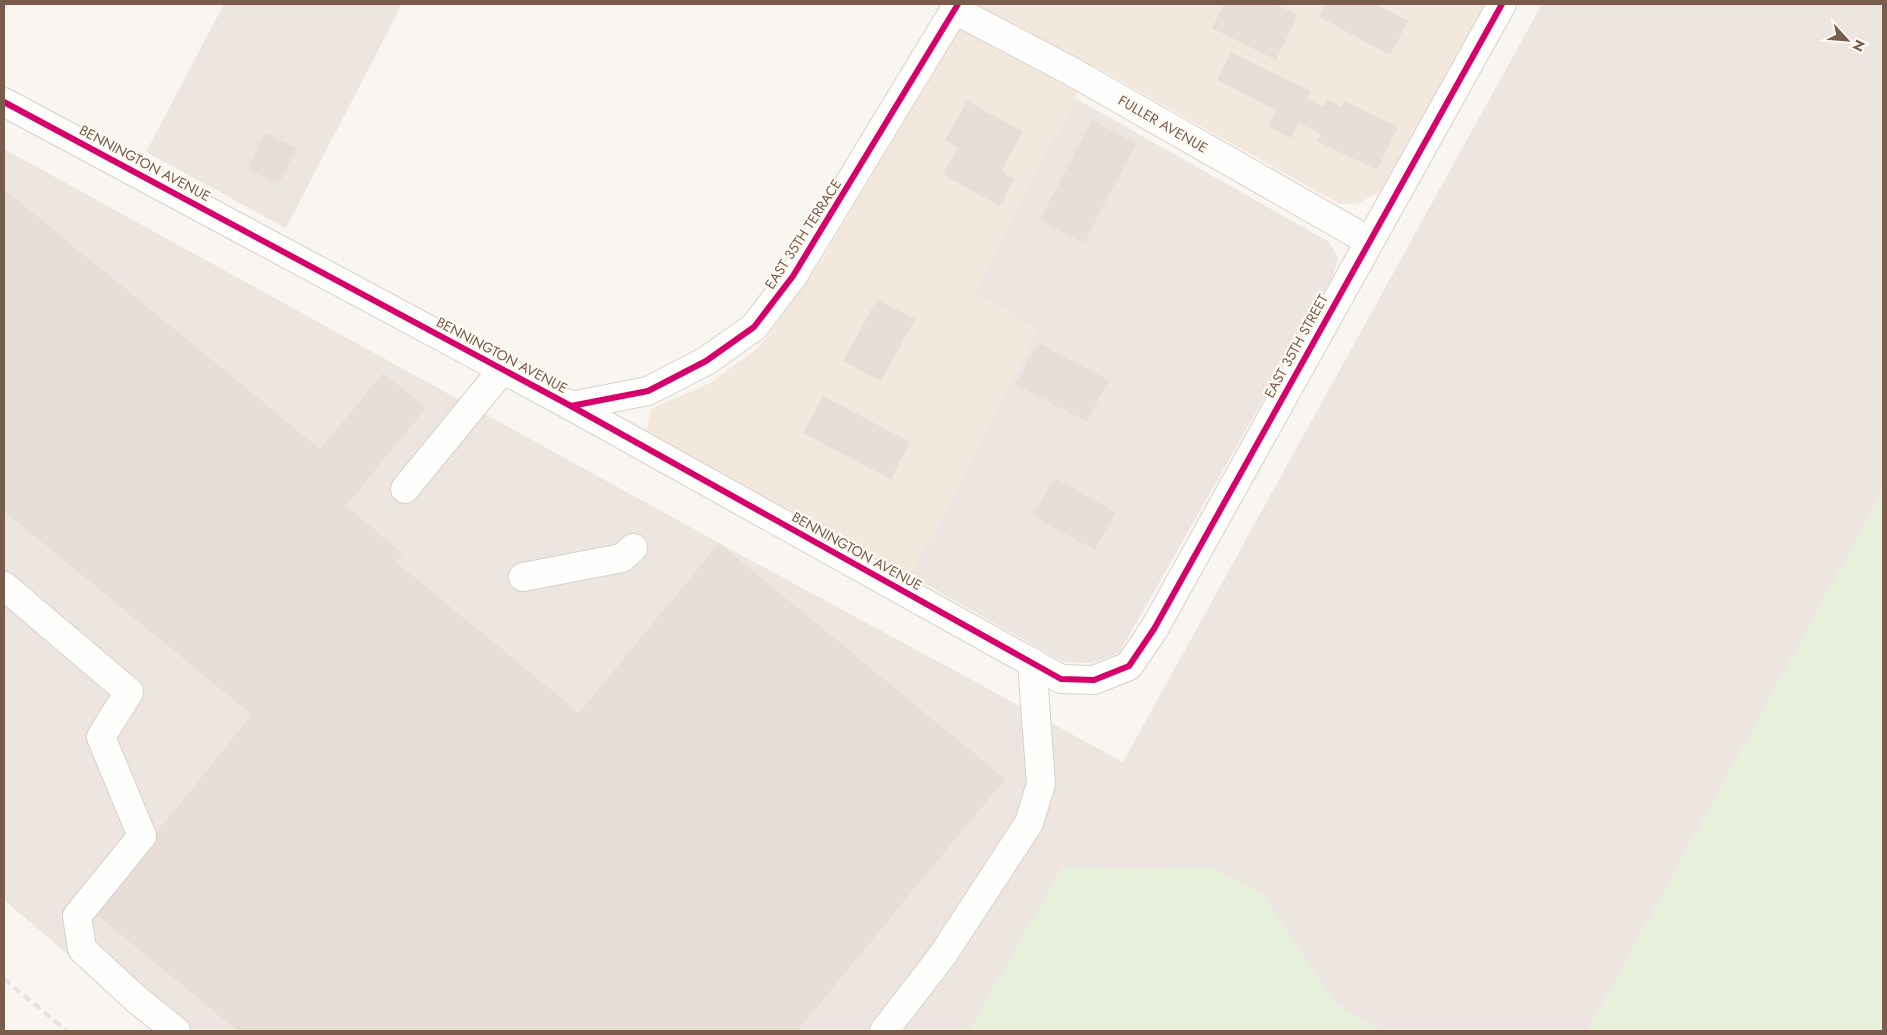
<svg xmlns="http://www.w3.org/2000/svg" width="1887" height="1035" font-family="Jost,sans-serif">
<rect width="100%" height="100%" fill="#f9f5f0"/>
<!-- residential -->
<path fill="#f2e8de" d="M975 4H1486L1380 192 1356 204H1339L1092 65 973 293 1038 329 911 576 646 433 651 409 710 383 758 348 817 267Z"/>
<!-- industrial -->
<g fill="#ede5e0">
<path d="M224 4H402L286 228 146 152Z"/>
<path d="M1542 4H1883V491L1588 1031H1379L1334 1003 1264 896 1209 866 1146 869 1063 867 969 1031H158L4 900V149L719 543 1123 762Z"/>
<path d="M1075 98 1329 242 1338 257 1333 277 1119 653 1093 663 1063 662 911 576 1038 329 973 293Z"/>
</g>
<!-- green -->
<g fill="#e7f0db">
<path d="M1883 491V1031H1588L1589 1030Z"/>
<path d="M1209 866 1264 896 1334 1003 1379 1031H969L1063 867 1146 869Z"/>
</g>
<!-- building -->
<g fill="#e6ded7">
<path d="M1224 4H1275L1298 15 1276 60 1212 28Z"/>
<path d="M1325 4H1376L1408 21 1390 55 1318 16Z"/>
<path d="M1231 52 1310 91 1307 99 1324 107 1327 99 1342 107 1345 101 1398 127 1377 170 1317 141 1321 134 1298 123 1291 138 1268 126 1276 110 1217 80Z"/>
<path d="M967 101 1023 132 1001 171 1015 179 999 206 943 174 958 148 945 140Z"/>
<path d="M1092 120 1136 144 1084 243 1040 220Z"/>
<path d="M265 133 297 148 279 184 248 169Z"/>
<path d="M4 189 320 449 383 373 426 408 346 506 403 554 396 562 579 713 719 543 1005 779 797 1031H238L92 911 252 715 4 511Z"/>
<path d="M877 299 915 319 881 381 843 361Z"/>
<path d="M1038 343 1109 380 1087 422 1015 384Z"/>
<path d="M823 396 910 442 891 479 803 433Z"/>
<path d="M1054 478 1116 512 1095 550 1033 516Z"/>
</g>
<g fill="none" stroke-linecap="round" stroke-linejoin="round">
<!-- minor casing -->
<g stroke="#d7d1cb" stroke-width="30">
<g id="minor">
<path d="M955 10 1069 70 1369 241"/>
<path d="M4 102 571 406 1061 679 1094 680 1129 666 1154 629 1502 4"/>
<path d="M571 406 648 391 706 361 754 327 793 276 958 4"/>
<path d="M405 489 503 369"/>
<path d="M523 577 622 558 633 548"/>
<path d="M4 586 129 692 101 737 142 836 77 916 82 949 136 999 176 1031"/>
<path d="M884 1031 942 956 1029 823 1041 784 1032 662"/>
</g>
</g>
<!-- minor -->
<use href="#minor" stroke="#fefefd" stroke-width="28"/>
<!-- rail -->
<path stroke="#e6e3e7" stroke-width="4" stroke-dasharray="8 5" stroke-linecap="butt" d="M4 979 67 1031"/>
<!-- cycleway casing -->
<g stroke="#fffaf3" stroke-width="9">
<g id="cycleway">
<path d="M4 102 571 406 1061 679 1094 680 1129 666 1154 629 1502 4"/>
<path d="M571 406 648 391 706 361 754 327 793 276 958 4"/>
</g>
</g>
<!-- cycleway -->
<use href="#cycleway" stroke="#d6006c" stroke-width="6"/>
</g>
<g text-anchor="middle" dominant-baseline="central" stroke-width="4.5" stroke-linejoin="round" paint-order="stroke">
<!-- street labels -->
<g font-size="14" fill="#7a5c4d" stroke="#fffaf3">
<text transform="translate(1163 124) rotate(30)">FULLER AVENUE</text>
<text transform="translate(145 163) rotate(28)">BENNINGTON AVENUE</text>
<text transform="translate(803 234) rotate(-57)">EAST 35TH TERRACE</text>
<text transform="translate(1296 346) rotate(-61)">EAST 35TH STREET</text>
<text transform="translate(502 355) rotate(28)">BENNINGTON AVENUE</text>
<text transform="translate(857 551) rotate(29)">BENNINGTON AVENUE</text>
</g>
</g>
<!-- border -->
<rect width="1887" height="1035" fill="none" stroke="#7a5c4d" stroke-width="10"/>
<!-- north arrow -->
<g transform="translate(1847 40) rotate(116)" stroke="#fffaf3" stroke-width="4" paint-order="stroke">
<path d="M0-4L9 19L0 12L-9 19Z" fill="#7a5c4d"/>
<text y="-8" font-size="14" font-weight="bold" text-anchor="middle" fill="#7a5c4d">N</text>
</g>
</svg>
